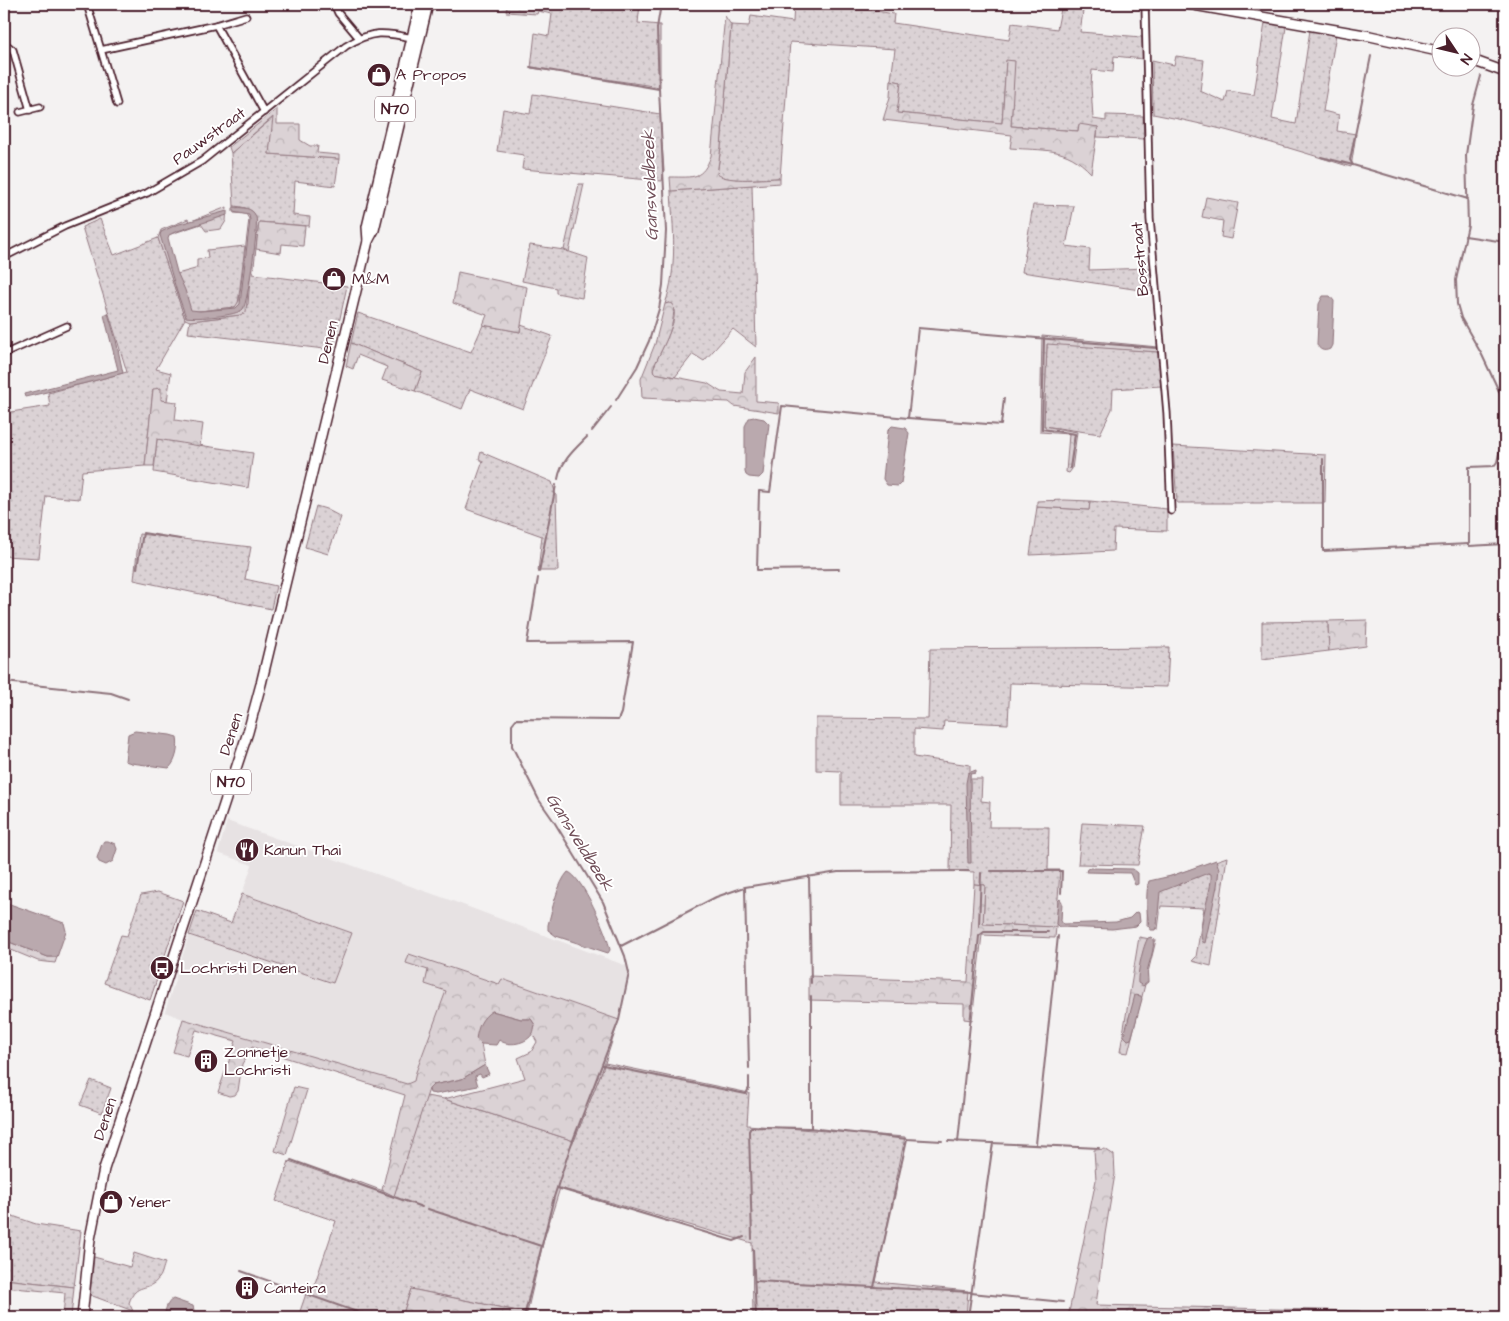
<svg xmlns="http://www.w3.org/2000/svg" width="1509" height="1321" font-family="'Architects Daughter',sans-serif">
<defs>
<pattern id="grass-dots" width="8" height="8" patternUnits="userSpaceOnUse" patternTransform="scale(1.25)"><rect width="8" height="8" fill="#dbd2d5"/><path d="M2 2h.1M6 6h.1" fill="none" stroke="#bdb4b7" stroke-width="1.8" stroke-linecap="round"/></pattern>
<pattern id="forest-crowns" width="20" height="18" patternUnits="userSpaceOnUse" patternTransform="scale(1.25)"><rect width="20" height="18" fill="#dbd2d5"/><path d="M2 6a3 3 0 1 1 6 0M12 15a3 3 0 1 1 6 0" fill="none" stroke="#bdb4b7"/></pattern>
</defs>
<rect width="100%" height="100%" fill="#f4f2f2"/>
<filter id="ink" filterUnits="userSpaceOnUse"><feTurbulence type="fractalNoise" baseFrequency=".02" numOctaves="2"/><feDisplacementMap in="SourceGraphic" scale="10" xChannelSelector="R" yChannelSelector="G"/><feConvolveMatrix kernelMatrix="1 2 1 2 8 2 1 2 1" color-interpolation-filters="sRGB"/></filter>
<g filter="url(#ink)">
<!-- built -->
<path fill="#e7e2e3" d="M227 821 447 899 627 966 628 980 619 1020 502 979 499 984 409 954 406 963 428 970 446 991 416 1071 415 1081 407 1084 183 1019 165 1012 189 935 333 983 352 933 242 894 252 865 218 853Z"/>
<!-- grass -->
<g fill="url(#grass-dots)" stroke="#927880">
<path d="M489 4H640L638 23 660 25V87L531 68 535 33 549 36 552 14 538 11 537 14 506 12 507 8Z"/>
<path d="M794 4H865V9L894 14 893 23 1009 40 1012 23 1057 29 1062 4H1084L1080 32 1142 37 1143 59 1114 56 1113 72 1092 70 1091 86 1093 119 1106 121V115L1143 116 1144 139 1097 137 1098 127 1079 125 1078 131 1011 126 1014 61H1006L1002 123 896 113 901 82 891 80 895 49 790 42 780 178C765 178 729 183 717 175L721 147 731 25 749 26 751 16 793 22Z"/>
<path d="M1265 23 1286 27 1272 119 1296 124 1310 30 1336 34 1323 111 1339 115 1337 131 1356 134 1351 167C1286 147 1220 126 1153 114L1152 60 1174 65 1176 56 1204 60 1200 91 1225 102 1228 91 1254 95Z"/>
<path d="M533 94 660 114 664 171 662 181 522 169 524 155 497 151 503 109 530 114Z"/>
<path d="M274 117 269 154 339 159 335 186 295 181 293 215 310 217 309 226 259 222 253 274 347 286 333 350 188 333 190 321 240 315 248 304 255 215 245 208 234 206 231 153Z"/>
<path d="M752 185 756 347 733 329 704 361 693 354 675 377 654 373 653 369C658 355 677 324 674 310 674 309 670 304 669 303L665 304C678 268 673 228 671 191Z"/>
<path d="M1033 205 1074 206 1066 246 1090 249 1089 270 1150 268 1153 292 1022 272Z"/>
<path d="M100 219 114 255 158 238 185 319 156 369 171 373 167 401 160 400 153 389 145 466 82 471 79 499 46 496 39 558 4 556V413L50 406 48 393 127 372 82 227Z"/>
<path d="M530 245 564 250 588 258 582 298 556 293V288L522 281Z"/>
<path d="M245 246 238 304 235 307 191 312 177 274 195 269 197 266V259L208 258 207 250Z"/>
<path d="M358 313 471 352 483 325 520 332 521 325 552 336 523 409 470 389 462 409 415 391 422 372 351 343Z"/>
<path d="M1047 343 1159 352 1161 386 1113 389 1112 409 1100 434 1044 426Z"/>
<path d="M157 439 253 453 248 488 154 472Z"/>
<path d="M1173 446 1326 455 1325 503H1177Z"/>
<path d="M481 452 552 482 556 495 558 571H538L542 536 466 509 483 461 479 459Z"/>
<path d="M1090 501 1167 509V531L1114 529 1113 551 1030 555 1037 507 1089 510Z"/>
<path d="M316 506 326 509 341 517 328 554 305 547Z"/>
<path d="M139 534 251 547 245 579 276 586 271 609 134 580Z"/>
<path d="M1328 621 1329 651 1262 659V622Z"/>
<path d="M1169 647 1167 687 1010 683 1008 724 944 721 943 731 914 729V757L970 765V779H982L981 801 990 802 989 827H1049L1048 870H1060L1056 927 983 924 985 885 974 884V872L950 871 951 805H841V771L816 770V718L928 719 930 649Z"/>
<path d="M1082 823 1145 826 1138 865 1078 864Z"/>
<path d="M1227 857 1211 966 1192 961 1196 957 1204 908 1161 906 1158 929 1147 926 1148 884Z"/>
<path d="M158 892 183 901 150 1000 104 983 121 935 127 936 141 895Z"/>
<path d="M242 894 352 933 333 983 189 935 197 911 231 923Z"/>
<path d="M605 1063 749 1093 747 1125 905 1137 876 1282 968 1291 966 1317H753L752 1243 560 1188 544 1239 527 1313 411 1289 402 1317H298L308 1288 313 1289 336 1221 276 1201 289 1161 349 1182 351 1179 394 1195 426 1096 444 1099 574 1141Z"/>
<path d="M91 1080 111 1088 102 1113 80 1105Z"/>
<path d="M4 1213 36 1224 81 1231 74 1287 4 1279Z"/>
<path d="M134 1253 165 1263C163 1267 162 1275 159 1278 148 1293 136 1281 129 1303L133 1311 90 1295 94 1257 130 1267Z"/>
</g>
<!-- forest -->
<g fill="url(#forest-crowns)" stroke="#927880">
<path d="M725 16 731 25 721 147 717 174C729 183 765 178 780 178V183L671 191 670 177C694 177 702 180 711 156Z"/>
<path d="M1006 60 1015 61 1011 126 1078 131 1079 124 1098 127 1091 173C1066 146 1044 151 1010 148L1012 135 883 120 890 97 891 80 901 82 897 113 1002 123Z"/>
<path d="M277 109V124H300V140L310 146H318L317 153 339 155V159L269 154 273 117 231 153 229 147Z"/>
<path d="M579 184H584L569 252 564 250Z"/>
<path d="M1206 197 1238 203 1231 239 1221 237 1223 221 1202 217Z"/>
<path d="M234 206C242 207 251 208 255 215L246 312 240 315 190 321 185 319 158 238 161 230 188 219 189 222 227 207 226 221 221 229 206 231 201 224 168 235 167 239 187 310 191 312 235 307 239 301 249 219 246 214 234 213Z"/>
<path d="M259 222 305 226 303 246 282 244 281 253 256 249Z"/>
<path d="M458 272 527 287 520 332 483 325 487 315 453 303Z"/>
<path d="M669 303 673 304C677 327 661 348 653 369L654 373 707 383 721 392 743 394 745 372 756 357V401L779 403V413L734 406 729 402 642 398 641 379 655 344 665 304Z"/>
<path d="M1042 336 1158 347 1159 352 1047 344 1044 426 1077 432 1072 469 1069 473 1066 472 1069 434 1040 432Z"/>
<path d="M351 343 422 372 415 391 382 380 387 367 358 355 353 369 346 366Z"/>
<path d="M161 388V400L177 402 175 420 203 424 200 446 157 439 154 466H145L153 389Z"/>
<path d="M1065 500 1090 501 1089 510 1037 507V501Z"/>
<path d="M1367 620 1366 646 1329 651 1328 621Z"/>
<path d="M974 884 985 885 983 924 1056 927 1055 938 982 935 972 1020 964 1019V1004L809 1000V976L968 982Z"/>
<path d="M1139 937 1156 940 1128 1053 1120 1052Z"/>
<path d="M4 940 48 957H57L55 963 38 961 4 947Z"/>
<path d="M409 954 499 984 502 979 619 1020 605 1063 574 1141 444 1099 525 1078 518 1058 531 1052 537 1042 532 1033 535 1025 531 1019H521L492 1011 476 1039 481 1044 485 1065 462 1079 433 1085 429 1089 394 1196 382 1190 405 1095 252 1047 242 1064 238 1091 235 1095 229 1096 218 1092 236 1041 196 1030 187 1056 173 1052 183 1019 407 1084 414 1081 416 1072 446 991 425 984 428 970 406 963Z"/>
<path d="M294 1087 307 1090 287 1155 275 1151Z"/>
<path d="M1105 1149 1114 1155 1115 1174 1105 1234 1096 1305 1360 1311 1359 1317H1068L1096 1180 1094 1150Z"/>
<path d="M4 1279 74 1287 71 1317H63L65 1293 4 1287Z"/>
<path d="M411 1289 527 1313 526 1317H402Z"/>
</g>
<!-- water -->
<g fill="#baa9ae" stroke="#8d727a">
<path d="M233 208C241 207 253 207 256 217 259 224 248 302 243 309 238 316 195 319 186 317L177 292 160 235 161 232 176 225 227 211V215L175 232 169 235 168 238 177 272 185 290 191 310 200 311 236 308 240 304 250 220 249 215 233 212Z"/>
<path d="M1323 296H1330L1334 301 1332 345 1330 349C1324 352 1319 350 1317 344L1319 304Z"/>
<path d="M108 313 116 340 123 373 86 383 25 397 24 394 118 370 104 315Z"/>
<path d="M754 417 764 419 769 424 763 474 759 478 749 477 746 475 745 472V426L749 418Z"/>
<path d="M892 426 905 428 909 433 901 483 898 486 887 485 883 479 888 430Z"/>
<path d="M135 731 170 735 177 737C179 747 176 762 169 768L131 763 125 761 128 734Z"/>
<path d="M976 770V773L970 774 971 863H968L966 783 968 773Z"/>
<path d="M108 841 115 844 117 849 113 861 106 865 99 862 97 858 102 844 104 841Z"/>
<path d="M1216 860 1219 869 1217 886 1205 943 1203 942C1195 930 1213 891 1211 874L1208 873 1160 892 1157 925 1155 930H1150C1147 920 1145 891 1149 881L1171 876Z"/>
<path d="M1090 868 1133 869 1138 873V884L1135 885 1130 873 1086 872 1087 869Z"/>
<path d="M568 872C582 876 608 935 610 950L608 953 556 936 548 930V925C552 910 558 882 568 872Z"/>
<path d="M1060 899 1062 902 1061 921 1063 924 1116 922 1130 918 1136 912 1139 913 1140 922 1136 926 1112 929 1059 927 1056 924 1058 901Z"/>
<path d="M4 902 64 923 66 931 57 957H48L4 940Z"/>
<path d="M1151 937 1153 939C1155 949 1150 959 1148 968 1147 973 1148 977 1148 982L1143 986 1138 983C1137 974 1143 945 1148 938Z"/>
<path d="M1135 995 1141 996 1142 999 1132 1036 1131 1039 1128 1040 1124 1036Z"/>
<path d="M492 1011 521 1019H531L535 1025C534 1028 534 1031 533 1033 527 1044 508 1047 499 1040L496 1045 481 1044 476 1039C478 1027 481 1018 492 1011Z"/>
<path d="M485 1065 489 1074 482 1077 480 1074 475 1076 478 1086 436 1094 430 1093 429 1089 433 1085 462 1079Z"/>
<path d="M173 1299 193 1306 194 1310 192 1317H165C164 1312 167 1302 173 1299Z"/>
</g>
<g fill="none" stroke-linecap="round" stroke-linejoin="round">
<!-- stream -->
<g stroke="#8d727a" stroke-width="2">
<path d="M1371 56 1350 160 1353 165 1468 199"/>
<path d="M530 67 659 89 666 231 663 285 659 309 649 341 637 367 616 400"/>
<path d="M1481 76 1473 105 1466 155 1468 225 1456 280 1457 304 1461 318 1482 355 1505 404"/>
<path d="M659 89 657 28 661 4"/>
<path d="M1321 157 1353 165"/>
<path d="M1465 236 1505 242"/>
<path d="M1044 338 1042 429 1075 434 1070 468"/>
<path d="M908 418 1001 425 1004 398"/>
<path d="M1505 428 1497 462 1494 466 1469 467V546L1505 544"/>
<path d="M592 431 611 407"/>
<path d="M1323 459V551L1469 544"/>
<path d="M558 479C561 461 575 449 587 437"/>
<path d="M137 568 143 533 180 539"/>
<path d="M839 569 757 570 759 491 770 492 782 406 908 418 918 328 1156 348"/>
<path d="M539 572 556 485"/>
<path d="M4 682 111 693 128 699"/>
<path d="M991 871H1062L1061 893"/>
<path d="M809 876 811 983"/>
<path d="M745 888 749 1068"/>
<path d="M979 926 981 873"/>
<path d="M621 946 716 897 745 887 838 872 969 871"/>
<path d="M603 1065 746 1094 749 1088V1077"/>
<path d="M811 1128V996"/>
<path d="M948 1141 1099 1148"/>
<path d="M958 1142 979 936 984 932H1048"/>
<path d="M1036 1144 1058 936"/>
<path d="M291 1160 422 1207"/>
<path d="M557 1188 734 1241 744 1237"/>
<path d="M428 1209 541 1246"/>
<path d="M752 1239 749 1131 751 1127 809 1128 907 1139 942 1141"/>
<path d="M753 1249 756 1317"/>
<path d="M241 1271 371 1317"/>
<path d="M755 1281 971 1292"/>
<path d="M874 1287 907 1139"/>
<path d="M971 1293 1063 1302"/>
<path d="M524 1317 554 1197 570 1148 619 1020 629 973 625 956 603 902 553 820 539 800 512 746V724L516 719 618 720 621 713 633 642 527 643 538 578"/>
<path d="M968 1317 993 1143"/>
</g>
<!-- street casing -->
<g stroke="#4a1f2b" stroke-width="9">
<g id="street">
<path d="M87 4 101 50 216 25 264 112"/>
<path d="M334 4 338 13 359 38"/>
<path d="M1145 4 1150 219 1167 413 1171 511"/>
<path d="M216 25 246 16"/>
<path d="M4 47 8 46 13 50 30 110"/>
<path d="M101 50 117 104"/>
<path d="M20 112 40 107"/>
<path d="M4 257 65 226 147 193 202 161 346 46C372 30 384 32 413 38"/>
<path d="M4 354 67 326"/>
</g>
</g>
<!-- secondary casing -->
<g stroke="#4a1f2b" stroke-width="12">
<g id="secondary">
<path d="M1188 4 1370 36 1442 52"/>
<path d="M1472 60 1505 72"/>
</g>
</g>
<!-- primary casing -->
<g stroke="#4a1f2b" stroke-width="12">
<g id="primary">
<path d="M368 241 374 230 428 4"/>
<path d="M82 1317 90 1239 104 1169 248 732 261 684 368 241 367 227 420 4"/>
</g>
</g>
<!-- street -->
<use href="#street" stroke="#fff" stroke-width="5.5"/>
<!-- secondary -->
<use href="#secondary" stroke="#fff" stroke-width="9"/>
<!-- primary -->
<use href="#primary" stroke="#fff" stroke-width="9"/>
</g>
</g>
<!-- icons -->
<defs>
<g id="shop-disc" transform="scale(1.25)"><circle r="9.5" fill="#4a1f2b" stroke="#fff"/><path d="M-5-2.5h2.3a2.7 3.5 0 0 1 5.4 0H5L5.5 6h-11ZM-1.5-2.5h3a1.5 2.3 0 0 0-3 0Z" fill="#fff"/></g>
<g id="restaurant-disc" transform="scale(1.25)"><circle r="9.5" fill="#4a1f2b" stroke="#fff"/><path d="M-5-6h1v4h1v-4h1v4h1v-4h1v5L-1.5 .5V6h-2V.5L-5-1ZM5-6V6H3V1.5H1.5Q1.5-4 5-6Z" fill="#fff"/></g>
<g id="bus-disc" transform="scale(1.25)"><circle r="9.5" fill="#4a1f2b" stroke="#fff"/><path d="M-5-6H5V4H4V6H2V4H-2V6H-4V4H-5ZM-3.5-4V0h7V-4ZM-3.5 1.2v1.5H-2V1.2ZM2 1.2v1.5H3.5V1.2Z" fill="#fff"/></g>
<g id="building-disc" transform="scale(1.25)"><circle r="9.5" fill="#4a1f2b" stroke="#fff"/><path d="M-4-6H4V6H1V3H-1V6H-4ZM-2.5-4.3h1.7v1.8h-1.7ZM.8-4.3h1.7v1.8H.8ZM-2.5-1h1.7V.8h-1.7ZM.8-1h1.7V.8H.8Z" fill="#fff"/></g>
</defs>
<g fill-rule="evenodd">
<use href="#shop-disc" x="379" y="75"/>
<use href="#shop-disc" x="334" y="279"/>
<use href="#restaurant-disc" x="247" y="850"/>
<use href="#bus-disc" x="162" y="968"/>
<use href="#building-disc" x="206" y="1061"/>
<use href="#shop-disc" x="111" y="1202"/>
<use href="#building-disc" x="247" y="1288"/>
</g>
<g text-anchor="middle" dominant-baseline="central" stroke-width="4" stroke-linejoin="round" paint-order="stroke">
<!-- shield labels -->
<g fill="#fff" stroke="#80626b" stroke-width="1">
<rect x="375" y="96.5" width="40" height="25" rx="4"/>
<rect x="211" y="769.5" width="40" height="25" rx="4"/>
</g>
<g font-size="15" font-weight="bold" fill="#4a1f2b">
<text x="395" y="109">N70</text>
<text x="231" y="782">N70</text>
</g>
<!-- poi labels -->
<g font-size="16" fill="#4a1f2b" stroke="#fff" text-anchor="start">
<text x="396" y="75">A Propos</text>
<text x="352" y="279">M&amp;M</text>
<text x="264" y="850">Kanun Thai</text>
<text x="180" y="968">Lochristi Denen</text>
<text x="224" y="1052">Zonnetje<tspan x="224" dy="18">Lochristi</tspan></text>
<text x="128" y="1202">Yener</text>
<text x="264" y="1288">Canteira</text>
</g>
<!-- street labels -->
<g font-size="16" fill="#4a1f2b" stroke="#fff">
<text transform="translate(209 136) rotate(-36)">Pauwstraat</text>
<text transform="translate(1140 259) rotate(-95)">Bosstraat</text>
<text transform="translate(328 342) rotate(-77)">Denen</text>
<text transform="translate(231 734) rotate(-72)">Denen</text>
<text transform="translate(105 1119) rotate(-72)">Denen</text>
</g>
<!-- water labels -->
<g font-size="18" font-style="italic" fill="#714f59" stroke="#fff">
<text transform="translate(650 185) rotate(-92)">Gansveldbeek</text>
<text transform="translate(580 842) rotate(58)">Gansveldbeek</text>
</g>
</g>
<!-- margin -->
<rect width="1509" height="1321" fill="none" stroke="#fff" stroke-width="20"/>
<rect x="10" y="10" width="1489" height="1301" fill="none" stroke="#4a1f2b" stroke-width="2" filter="url(#ink)"/>
<!-- north arrow -->
<g transform="translate(1456 52) rotate(125)"><circle r="24" fill="#ffffff" stroke="#b7a5aa"/>
<path d="M0-4L9 19L0 12L-9 19Z" fill="#4a1f2b"/>
<text y="-8" font-size="14" font-weight="bold" text-anchor="middle" fill="#4a1f2b">N</text>
</g>
</svg>
